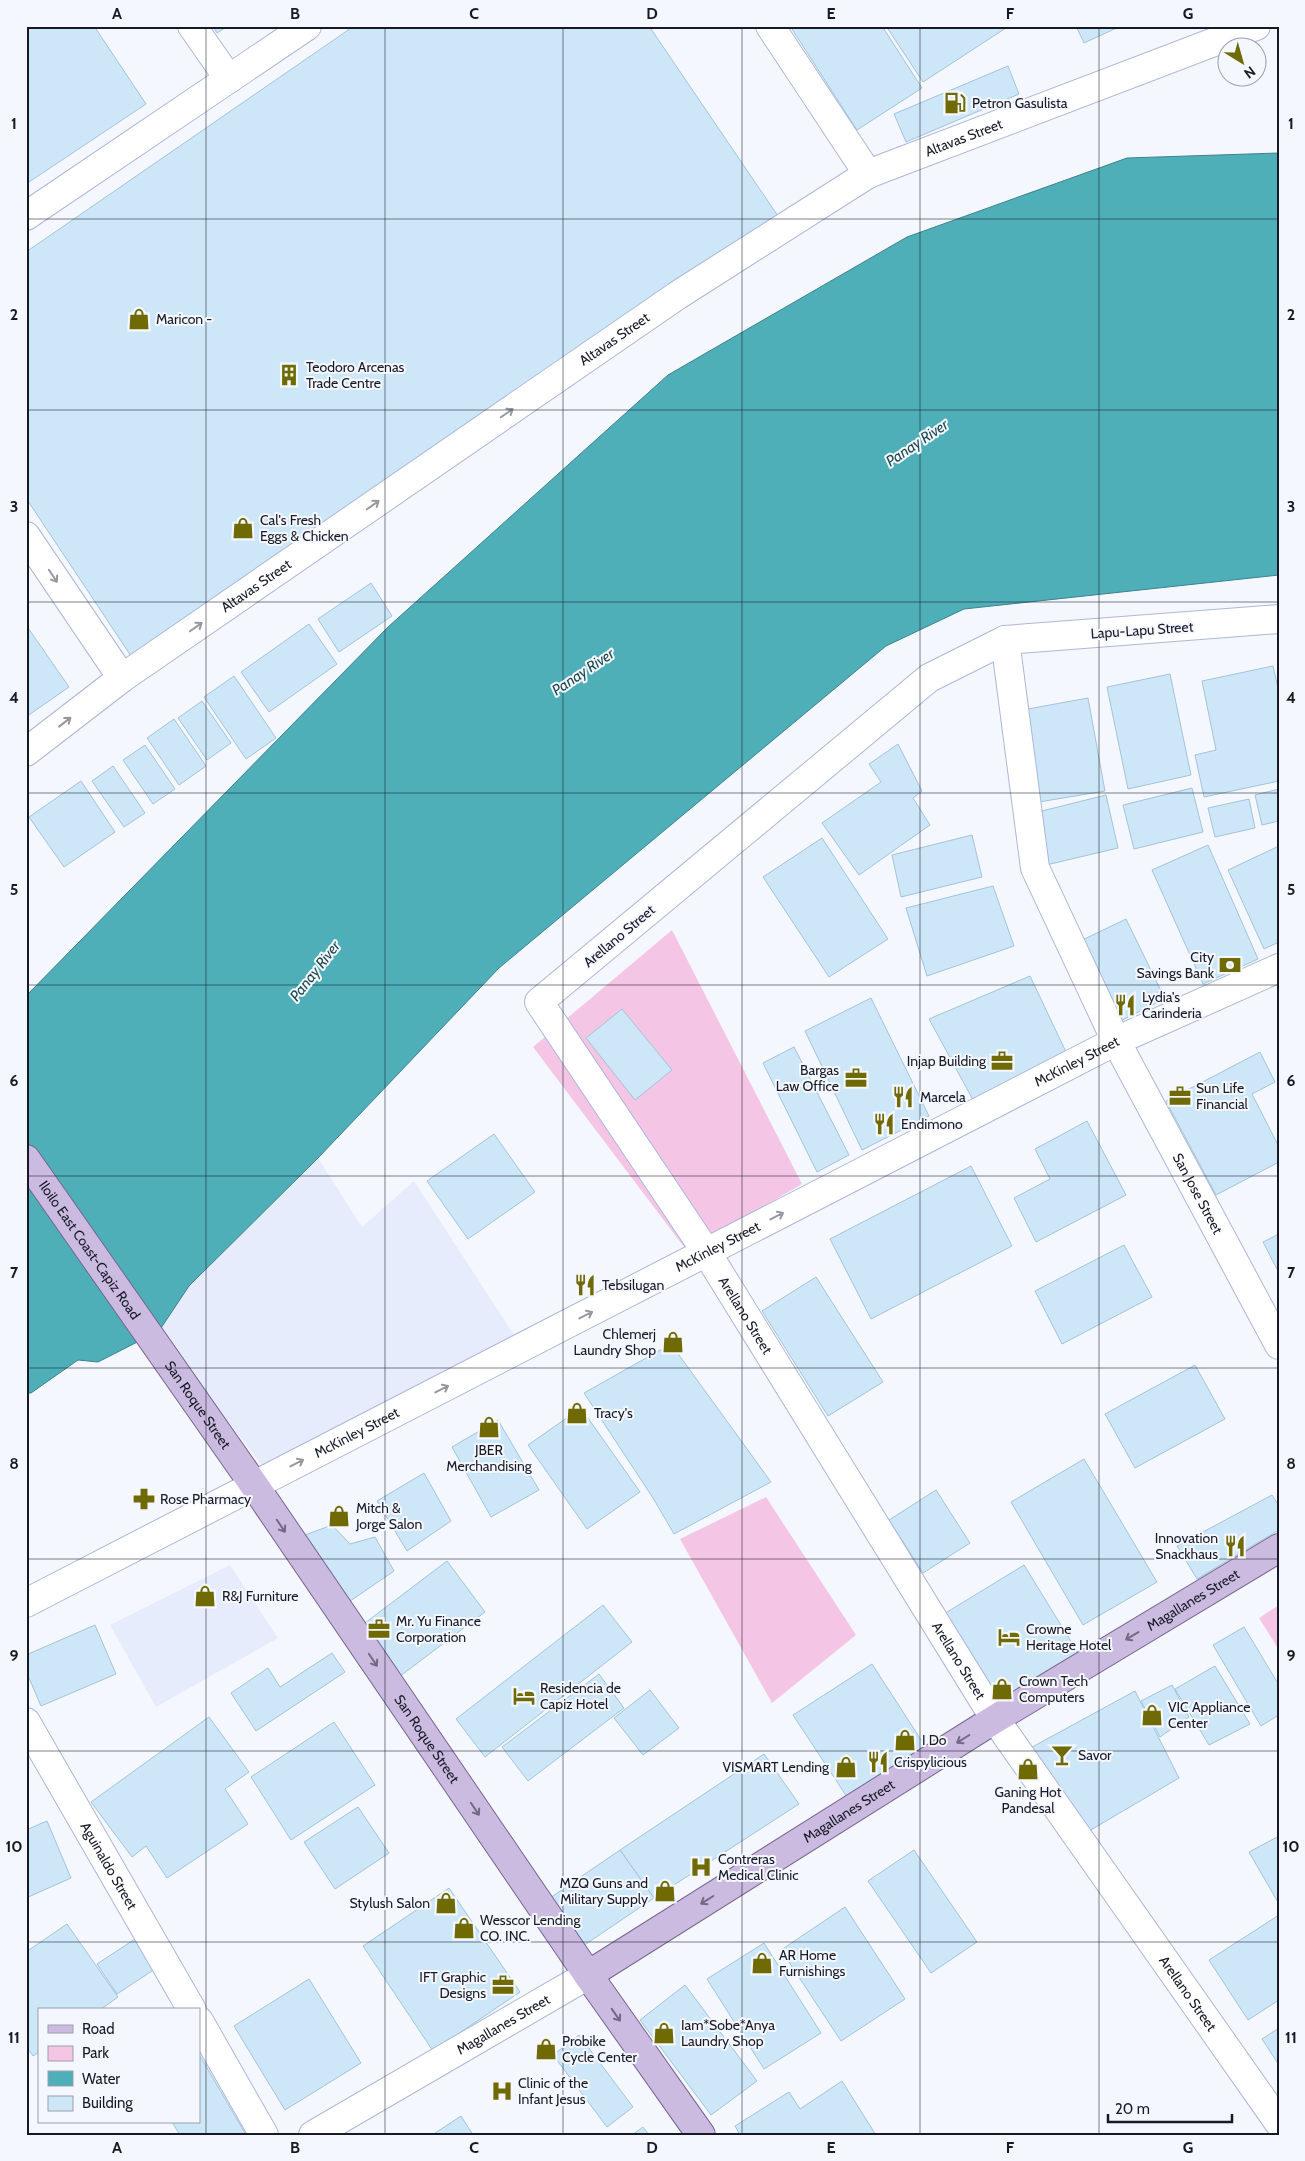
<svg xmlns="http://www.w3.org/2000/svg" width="1305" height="2161" font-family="Cabin,sans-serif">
<rect width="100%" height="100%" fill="#f5f7fe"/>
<!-- built -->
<g fill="#e7ecfd">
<path d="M318 1158 362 1227 414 1181 518 1341 263 1467 159 1331 189 1286Z"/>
<path d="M230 1565 278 1638 156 1707 110 1625Z"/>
</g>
<!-- green -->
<g fill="#f5c5e5">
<path d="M672 930 802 1184 687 1251 533 1047Z"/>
<path d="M766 1497 856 1635 772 1703 680 1539Z"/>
<path d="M1279 1605V1650L1259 1618Z"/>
</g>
<!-- water -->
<path fill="#4eafb9" stroke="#3e828d" d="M1279 153V575L964 609 886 646 499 968 318 1158 189 1286 159 1331 98 1362 78 1360 31 1393H26V996L388 627 668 375 907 237 1127 158Z"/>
<!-- building -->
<g fill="#cde7f9" stroke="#a3c3d9">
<path d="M26 26H94L146 104 26 184Z"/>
<path d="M213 26H228L217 33Z"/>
<path d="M354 26H649L780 219 133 659 26 498V252Z"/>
<path d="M790 26H882L922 88 857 130Z"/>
<path d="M886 26H1009L923 82Z"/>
<path d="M1076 26H1121L1084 43Z"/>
<path d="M1008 66 1019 94 906 142 894 114Z"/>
<path d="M371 583 392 616 339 652 318 619Z"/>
<path d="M309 624 337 664 269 712 241 672Z"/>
<path d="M26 625 69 687 26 717Z"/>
<path d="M1273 666 1279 692V781L1204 797 1195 755 1216 750 1202 681Z"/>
<path d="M1170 674 1191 775 1128 789 1107 687Z"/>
<path d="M234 676 276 738 246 759 204 697Z"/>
<path d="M1088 698 1105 791 1033 803 1017 711Z"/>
<path d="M202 701 231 743 207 760 178 718Z"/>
<path d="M174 719 206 766 179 785 147 738Z"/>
<path d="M898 744 922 791 913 798 930 825 859 875 822 823 881 782 869 764Z"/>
<path d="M145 745 175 789 153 804 123 760Z"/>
<path d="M113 766 145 813 124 827 92 781Z"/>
<path d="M81 781 115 832 64 867 29 817Z"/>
<path d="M1192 788 1203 832 1134 849 1123 805Z"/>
<path d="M1279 789V821L1262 825 1255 795Z"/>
<path d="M1106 795 1118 848 1042 866 1030 814Z"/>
<path d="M1249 799 1255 828 1215 837 1208 808Z"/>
<path d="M972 835 982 877 901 897 892 855Z"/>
<path d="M822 838 888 939 829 977 763 877Z"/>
<path d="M1208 845 1258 959 1203 984 1152 870Z"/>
<path d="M1279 846V942L1264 949 1228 870Z"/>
<path d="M993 886 1014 946 927 976 906 908Z"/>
<path d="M1126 919 1165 999 1112 1025 1072 945Z"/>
<path d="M1030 976 1067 1054 973 1100 929 1019Z"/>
<path d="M871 998 929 1116 862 1150 805 1031Z"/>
<path d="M622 1009 672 1070 635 1100 586 1038Z"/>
<path d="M794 1047 849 1155 817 1172 763 1063Z"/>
<path d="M1260 1052 1275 1082 1252 1094 1279 1147V1162L1216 1195 1166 1101Z"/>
<path d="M1087 1121 1126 1195 1036 1242 1014 1198 1050 1179 1035 1149Z"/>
<path d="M494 1134 535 1192 468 1239 427 1181Z"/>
<path d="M971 1166 1012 1246 871 1319 830 1239Z"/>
<path d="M1279 1234V1273L1263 1242Z"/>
<path d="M1124 1245 1152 1297 1062 1344 1035 1291Z"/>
<path d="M816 1277 883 1382 828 1416 762 1311Z"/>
<path d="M671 1344 771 1482 674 1534 653 1498 584 1393Z"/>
<path d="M1195 1365 1225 1419 1135 1468 1105 1414Z"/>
<path d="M581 1408 640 1492 587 1529 528 1445Z"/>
<path d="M498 1420 539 1490 491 1517 452 1447Z"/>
<path d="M1084 1459 1157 1582 1083 1625 1011 1502Z"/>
<path d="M424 1473 451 1521 407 1551 377 1501Z"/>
<path d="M936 1490 970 1543 923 1573 889 1520Z"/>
<path d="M1272 1495 1279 1506V1530L1197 1579 1177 1546Z"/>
<path d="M332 1525 350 1544 375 1537 394 1571 340 1608 305 1535Z"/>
<path d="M447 1561 485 1612 395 1680 357 1629Z"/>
<path d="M1024 1565 1080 1656 995 1709 939 1617Z"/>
<path d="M603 1605 632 1642 485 1757 456 1719Z"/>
<path d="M95 1625 116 1674 41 1706 26 1671V1655Z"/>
<path d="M1244 1627 1279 1685V1715L1261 1726 1213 1645Z"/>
<path d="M332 1653 345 1672 256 1731 231 1693 268 1668 280 1687Z"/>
<path d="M872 1664 925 1746 847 1797 793 1715Z"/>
<path d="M1215 1666 1250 1724 1209 1745 1175 1689Z"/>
<path d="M599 1674 624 1708 528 1781 502 1747Z"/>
<path d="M1172 1685 1189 1717 1160 1737 1141 1701Z"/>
<path d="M650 1690 679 1728 643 1755 614 1718Z"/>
<path d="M1135 1691 1179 1778 1079 1837 1023 1752Z"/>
<path d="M209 1717 249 1772 225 1789 248 1824 167 1878 146 1846 132 1857 91 1802Z"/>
<path d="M334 1722 375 1785 291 1840 251 1777Z"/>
<path d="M764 1754 799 1804 654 1898 620 1850Z"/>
<path d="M358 1807 389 1853 335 1889 304 1842Z"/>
<path d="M47 1821 71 1878 26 1898V1830Z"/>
<path d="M1279 1836V1904L1249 1852Z"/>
<path d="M620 1850 654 1898 580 1948 547 1900Z"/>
<path d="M914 1850 977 1942 931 1973 868 1881Z"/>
<path d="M449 1888 520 1992 433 2051 363 1946Z"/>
<path d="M845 1907 905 1999 841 2041 781 1950Z"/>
<path d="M1279 1915V2000L1248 2020 1209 1960Z"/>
<path d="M67 1924 118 1997 100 2010H39V2052L33 2056 26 2046V1952Z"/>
<path d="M135 1939 155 1969 117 1994 97 1964Z"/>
<path d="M764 1943 821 2033 764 2069 707 1979Z"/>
<path d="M309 1979 361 2063 285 2110 234 2026Z"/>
<path d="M685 1985 757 2081 711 2115 640 2020Z"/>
<path d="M1279 2028V2065L1262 2039Z"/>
<path d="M579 2035 633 2107 607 2127 553 2055Z"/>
<path d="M199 2054 246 2135H180L172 2122H199Z"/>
<path d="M842 2081 876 2135H740L735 2126 789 2092 800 2109Z"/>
<path d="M461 2116 473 2135H432Z"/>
<path d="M643 2127 649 2135H632Z"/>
</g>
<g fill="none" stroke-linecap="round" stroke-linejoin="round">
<!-- minor casing -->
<g stroke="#adb7d8" stroke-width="30">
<g id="minor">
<path d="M192 26 229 79"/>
<path d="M770 26 868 174"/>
<path d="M26 216 307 26"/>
<path d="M26 536 122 678"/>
<path id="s1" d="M1279 619 1005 640 929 678 539 1002 707 1253 995 1719 1279 2123"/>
<path id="s2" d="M1005 640 1035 868 1116 1041 1279 1345"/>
<path id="s3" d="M26 752 122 678 678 295 868 174 1256 26"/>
<path id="s4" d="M26 1603 1116 1041 1279 968"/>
<path id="s5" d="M26 1722 192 2010"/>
<path d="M199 2021 264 2135"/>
<path id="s6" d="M313 2135 588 1975"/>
</g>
</g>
<!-- major casing -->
<g stroke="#776591" stroke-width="30">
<g id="major">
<path id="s7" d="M26 1159 254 1485 588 1975 701 2135"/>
<path id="s8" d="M588 1975 995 1719 1279 1548"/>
</g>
</g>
<!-- minor -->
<use href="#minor" stroke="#fff" stroke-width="28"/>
<!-- major -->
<use href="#major" stroke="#ccbbe0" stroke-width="28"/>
</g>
<!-- one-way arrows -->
<defs><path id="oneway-shaft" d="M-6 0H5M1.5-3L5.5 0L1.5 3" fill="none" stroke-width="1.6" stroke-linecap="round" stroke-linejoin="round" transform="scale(1.25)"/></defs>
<g stroke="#97989d">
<use href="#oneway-shaft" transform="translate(507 413) rotate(-35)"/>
<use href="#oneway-shaft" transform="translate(373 505) rotate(-35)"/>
<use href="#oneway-shaft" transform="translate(53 576) rotate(56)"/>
<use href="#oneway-shaft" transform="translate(196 627) rotate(-35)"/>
<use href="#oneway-shaft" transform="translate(65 722) rotate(-38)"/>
<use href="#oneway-shaft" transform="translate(777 1216) rotate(-27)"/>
<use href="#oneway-shaft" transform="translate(586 1315) rotate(-27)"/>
<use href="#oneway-shaft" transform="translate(442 1389) rotate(-27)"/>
<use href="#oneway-shaft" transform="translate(297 1463) rotate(-27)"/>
</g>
<g stroke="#726a83">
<use href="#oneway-shaft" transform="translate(281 1526) rotate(56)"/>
<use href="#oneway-shaft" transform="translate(1132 1636) rotate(149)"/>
<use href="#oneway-shaft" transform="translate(373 1660) rotate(56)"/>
<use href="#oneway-shaft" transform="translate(963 1739) rotate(148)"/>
<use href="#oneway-shaft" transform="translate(475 1809) rotate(56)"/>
<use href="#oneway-shaft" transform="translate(707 1900) rotate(148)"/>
<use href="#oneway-shaft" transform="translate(616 2015) rotate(55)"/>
</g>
<!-- grid -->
<path fill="none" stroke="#171a26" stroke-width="1" stroke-opacity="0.55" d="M206 26V2135M385 26V2135M563 26V2135M742 26V2135M920 26V2135M1099 26V2135M26 219H1279M26 410H1279M26 602H1279M26 793H1279M26 985H1279M26 1176H1279M26 1368H1279M26 1559H1279M26 1751H1279M26 1942H1279"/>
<!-- icons -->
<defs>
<g id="fuel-bare" transform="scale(1.725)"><path d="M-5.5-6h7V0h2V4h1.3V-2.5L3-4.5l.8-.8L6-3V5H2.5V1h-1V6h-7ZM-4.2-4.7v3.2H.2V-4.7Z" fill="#706a04" stroke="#f5f7fe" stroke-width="2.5" paint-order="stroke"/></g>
<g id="shop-bare" transform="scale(1.725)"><path d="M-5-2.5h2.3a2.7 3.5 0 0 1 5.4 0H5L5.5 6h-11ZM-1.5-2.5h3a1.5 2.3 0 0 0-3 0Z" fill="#706a04" stroke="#f5f7fe" stroke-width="2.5" paint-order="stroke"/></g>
<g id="building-bare" transform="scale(1.725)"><path d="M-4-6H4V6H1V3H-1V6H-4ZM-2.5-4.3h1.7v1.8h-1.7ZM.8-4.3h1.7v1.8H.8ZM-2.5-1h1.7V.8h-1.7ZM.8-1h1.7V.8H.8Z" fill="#706a04" stroke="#f5f7fe" stroke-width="2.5" paint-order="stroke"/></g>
<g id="bank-bare" transform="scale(1.725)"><path d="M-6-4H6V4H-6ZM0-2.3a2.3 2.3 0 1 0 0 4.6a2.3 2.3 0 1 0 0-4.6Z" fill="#706a04" stroke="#f5f7fe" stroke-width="2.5" paint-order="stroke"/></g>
<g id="restaurant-bare" transform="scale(1.725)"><path d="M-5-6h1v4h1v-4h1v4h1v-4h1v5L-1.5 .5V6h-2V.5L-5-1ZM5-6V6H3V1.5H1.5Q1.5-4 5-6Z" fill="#706a04" stroke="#f5f7fe" stroke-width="2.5" paint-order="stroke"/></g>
<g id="office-bare" transform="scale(1.725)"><path d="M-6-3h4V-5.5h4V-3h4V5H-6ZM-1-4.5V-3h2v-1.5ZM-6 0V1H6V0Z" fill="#706a04" stroke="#f5f7fe" stroke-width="2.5" paint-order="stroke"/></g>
<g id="pharmacy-bare" transform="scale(1.725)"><path d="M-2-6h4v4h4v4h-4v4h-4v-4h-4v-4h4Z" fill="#706a04" stroke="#f5f7fe" stroke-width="2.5" paint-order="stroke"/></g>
<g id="hotel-bare" transform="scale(1.725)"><path d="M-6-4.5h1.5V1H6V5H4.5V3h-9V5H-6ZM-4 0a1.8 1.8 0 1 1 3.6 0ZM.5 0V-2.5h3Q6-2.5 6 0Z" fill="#706a04" stroke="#f5f7fe" stroke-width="2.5" paint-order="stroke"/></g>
<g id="bar-bare" transform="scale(1.725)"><path d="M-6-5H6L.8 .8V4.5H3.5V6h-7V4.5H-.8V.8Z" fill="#706a04" stroke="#f5f7fe" stroke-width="2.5" paint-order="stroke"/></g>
<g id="hospital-bare" transform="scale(1.725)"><path d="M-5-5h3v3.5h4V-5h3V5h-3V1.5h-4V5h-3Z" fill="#706a04" stroke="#f5f7fe" stroke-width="2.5" paint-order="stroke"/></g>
</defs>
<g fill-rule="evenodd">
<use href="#fuel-bare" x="955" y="103"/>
<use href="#shop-bare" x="139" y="319"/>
<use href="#building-bare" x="289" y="375"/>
<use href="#shop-bare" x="243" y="528"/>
<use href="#bank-bare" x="1230" y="965"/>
<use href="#restaurant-bare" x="1125" y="1005"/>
<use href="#office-bare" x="1002" y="1061"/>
<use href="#office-bare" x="856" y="1078"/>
<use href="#office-bare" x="1180" y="1096"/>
<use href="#restaurant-bare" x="903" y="1097"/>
<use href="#restaurant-bare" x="884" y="1124"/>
<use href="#restaurant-bare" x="585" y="1285"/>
<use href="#shop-bare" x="673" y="1342"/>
<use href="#shop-bare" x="577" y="1413"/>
<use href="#shop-bare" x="489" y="1427"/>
<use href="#pharmacy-bare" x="144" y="1499"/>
<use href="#shop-bare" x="339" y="1516"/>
<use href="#restaurant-bare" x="1235" y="1546"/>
<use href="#shop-bare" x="205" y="1596"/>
<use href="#office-bare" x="379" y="1629"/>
<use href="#hotel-bare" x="1009" y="1637"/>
<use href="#shop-bare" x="1002" y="1689"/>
<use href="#hotel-bare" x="524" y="1696"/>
<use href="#shop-bare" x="1152" y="1715"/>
<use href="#shop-bare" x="905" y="1740"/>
<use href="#bar-bare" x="1062" y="1755"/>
<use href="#restaurant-bare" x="878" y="1762"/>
<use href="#shop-bare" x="846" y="1767"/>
<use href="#shop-bare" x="1028" y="1769"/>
<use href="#hospital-bare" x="701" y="1867"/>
<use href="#shop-bare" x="665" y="1891"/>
<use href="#shop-bare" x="446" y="1903"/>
<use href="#shop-bare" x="464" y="1928"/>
<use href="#shop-bare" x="762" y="1963"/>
<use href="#office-bare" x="503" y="1985"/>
<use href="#shop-bare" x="664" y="2033"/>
<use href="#shop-bare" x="546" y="2049"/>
<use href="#hospital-bare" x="502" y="2091"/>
</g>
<g text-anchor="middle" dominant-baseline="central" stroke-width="4" stroke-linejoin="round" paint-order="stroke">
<!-- poi labels -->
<g font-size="14" fill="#171a26" stroke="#f5f7fe" text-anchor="start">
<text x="972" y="103">Petron Gasulista</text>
<text x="156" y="319">Maricon -</text>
<text x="306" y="367">Teodoro Arcenas<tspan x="306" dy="16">Trade Centre</tspan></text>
<text x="260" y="520">Cal's Fresh<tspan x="260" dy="16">Eggs &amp; Chicken</tspan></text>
<text x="1214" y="957" text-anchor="end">City<tspan x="1214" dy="16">Savings Bank</tspan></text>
<text x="1142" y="997">Lydia's<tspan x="1142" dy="16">Carinderia</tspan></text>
<text x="986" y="1061" text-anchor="end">Injap Building</text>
<text x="839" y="1070" text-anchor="end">Bargas<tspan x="839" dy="16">Law Office</tspan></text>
<text x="1196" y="1088">Sun Life<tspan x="1196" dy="16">Financial</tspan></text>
<text x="920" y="1097">Marcela</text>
<text x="901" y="1124">Endimono</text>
<text x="602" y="1285">Tebsilugan</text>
<text x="656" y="1334" text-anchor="end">Chlemerj<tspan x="656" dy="16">Laundry Shop</tspan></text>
<text x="594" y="1413">Tracy's</text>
<text x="489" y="1450" text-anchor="middle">JBER<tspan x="489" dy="16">Merchandising</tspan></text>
<text x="160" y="1499">Rose Pharmacy</text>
<text x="356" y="1508">Mitch &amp;<tspan x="356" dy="16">Jorge Salon</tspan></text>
<text x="1218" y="1538" text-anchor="end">Innovation<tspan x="1218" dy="16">Snackhaus</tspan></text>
<text x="222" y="1596">R&amp;J Furniture</text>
<text x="396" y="1621">Mr. Yu Finance<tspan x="396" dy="16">Corporation</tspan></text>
<text x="1026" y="1629">Crowne<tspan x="1026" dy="16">Heritage Hotel</tspan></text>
<text x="1019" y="1681">Crown Tech<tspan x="1019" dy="16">Computers</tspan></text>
<text x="540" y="1688">Residencia de<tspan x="540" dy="16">Capiz Hotel</tspan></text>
<text x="1168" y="1707">VIC Appliance<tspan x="1168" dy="16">Center</tspan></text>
<text x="922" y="1740">I Do</text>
<text x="1078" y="1755">Savor</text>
<text x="894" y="1762">Crispylicious</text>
<text x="829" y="1767" text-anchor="end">VISMART Lending</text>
<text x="1028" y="1792" text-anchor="middle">Ganing Hot<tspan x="1028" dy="16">Pandesal</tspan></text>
<text x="718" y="1859">Contreras<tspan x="718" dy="16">Medical Clinic</tspan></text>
<text x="648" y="1883" text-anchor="end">MZQ Guns and<tspan x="648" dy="16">Military Supply</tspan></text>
<text x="430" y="1903" text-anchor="end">Stylush Salon</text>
<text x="480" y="1920">Wesscor Lending<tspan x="480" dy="16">CO. INC.</tspan></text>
<text x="779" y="1955">AR Home<tspan x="779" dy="16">Furnishings</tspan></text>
<text x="486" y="1977" text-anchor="end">IFT Graphic<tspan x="486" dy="16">Designs</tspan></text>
<text x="681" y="2025">Iam*Sobe*Anya<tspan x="681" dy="16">Laundry Shop</tspan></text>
<text x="562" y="2041">Probike<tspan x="562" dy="16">Cycle Center</tspan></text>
<text x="518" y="2083">Clinic of the<tspan x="518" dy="16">Infant Jesus</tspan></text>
</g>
<!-- street labels -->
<g font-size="14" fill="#171a26" stroke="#f5f7fe">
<text stroke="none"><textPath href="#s3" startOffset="1124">Altavas Street</textPath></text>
<text stroke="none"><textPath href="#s3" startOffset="719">Altavas Street</textPath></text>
<text stroke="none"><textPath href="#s3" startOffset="284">Altavas Street</textPath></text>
<text transform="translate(1142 630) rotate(-4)">Lapu-Lapu Street</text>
<text transform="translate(619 936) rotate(-40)">Arellano Street</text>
<text stroke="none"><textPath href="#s4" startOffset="1182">McKinley Street</textPath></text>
<text stroke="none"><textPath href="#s2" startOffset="594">San Jose Street</textPath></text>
<text stroke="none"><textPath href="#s4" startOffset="778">McKinley Street</textPath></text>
<text stroke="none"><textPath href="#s7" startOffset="111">Iloilo East Coast-Capiz Road</textPath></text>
<text stroke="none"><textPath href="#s1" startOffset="1242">Arellano Street</textPath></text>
<text stroke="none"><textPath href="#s7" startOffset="300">San Roque Street</textPath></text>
<text stroke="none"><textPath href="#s4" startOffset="372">McKinley Street</textPath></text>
<text stroke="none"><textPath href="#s8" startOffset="712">Magallanes Street</textPath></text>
<text stroke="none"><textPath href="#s1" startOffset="1648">Arellano Street</textPath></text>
<text stroke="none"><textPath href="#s7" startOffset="705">San Roque Street</textPath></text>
<text stroke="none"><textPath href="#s8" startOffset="308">Magallanes Street</textPath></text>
<text stroke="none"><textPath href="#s5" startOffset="166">Aguinaldo Street</textPath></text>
<text stroke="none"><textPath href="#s1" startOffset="2052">Arellano Street</textPath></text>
<text stroke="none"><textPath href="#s6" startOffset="220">Magallanes Street</textPath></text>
</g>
<!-- water labels -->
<g font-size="15" font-style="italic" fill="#1c484d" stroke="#f5f7fe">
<text transform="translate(917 443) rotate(-34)">Panay River</text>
<text transform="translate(583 672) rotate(-34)">Panay River</text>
<text transform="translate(315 971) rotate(-52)">Panay River</text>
</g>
</g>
<!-- border -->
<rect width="1305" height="2161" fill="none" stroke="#f5f7fe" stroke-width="55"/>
<!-- legend -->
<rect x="38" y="2008" width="162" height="115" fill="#f5f7fe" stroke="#9c9fa8"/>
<rect x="48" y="2025" width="25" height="8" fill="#ccbbe0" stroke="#9c9fa8"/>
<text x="82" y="2034" font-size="15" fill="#171a26">Road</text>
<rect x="48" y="2046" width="25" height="15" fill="#f5c5e5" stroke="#9c9fa8"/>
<text x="82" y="2058" font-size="15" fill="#171a26">Park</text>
<rect x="48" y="2071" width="25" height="15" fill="#4eafb9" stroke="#9c9fa8"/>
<text x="82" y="2084" font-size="15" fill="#171a26">Water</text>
<rect x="48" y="2096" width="25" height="15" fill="#cde7f9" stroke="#9c9fa8"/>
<text x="82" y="2108" font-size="15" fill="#171a26">Building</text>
<!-- north arrow -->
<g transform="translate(1242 62) rotate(143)"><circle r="24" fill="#f5f7fe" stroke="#9c9fa8"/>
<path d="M0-4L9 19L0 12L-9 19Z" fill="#706a04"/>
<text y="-8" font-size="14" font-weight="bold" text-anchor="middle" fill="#171a26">N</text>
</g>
<!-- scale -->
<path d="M1108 2114v8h124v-8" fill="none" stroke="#171a26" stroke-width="2.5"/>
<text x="1115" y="2114" font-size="15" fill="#171a26" stroke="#f5f7fe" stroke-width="4" paint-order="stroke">20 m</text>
<rect x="28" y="28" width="1250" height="2106" fill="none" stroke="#171a26" stroke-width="2"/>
<g font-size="16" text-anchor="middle" font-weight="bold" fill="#171a26">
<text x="117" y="19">A</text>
<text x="295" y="19">B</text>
<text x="474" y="19">C</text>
<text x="652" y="19">D</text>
<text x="831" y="19">E</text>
<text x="1010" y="19">F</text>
<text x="1188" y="19">G</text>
<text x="14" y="129">1</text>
<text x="1291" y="129">1</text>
<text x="14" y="320">2</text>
<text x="1291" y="320">2</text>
<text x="14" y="512">3</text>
<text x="1291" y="512">3</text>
<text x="14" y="703">4</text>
<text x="1291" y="703">4</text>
<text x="14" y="895">5</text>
<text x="1291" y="895">5</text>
<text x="14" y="1086">6</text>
<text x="1291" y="1086">6</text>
<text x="14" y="1278">7</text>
<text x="1291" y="1278">7</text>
<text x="14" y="1469">8</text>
<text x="1291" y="1469">8</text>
<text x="14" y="1661">9</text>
<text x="1291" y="1661">9</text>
<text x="14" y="1852">10</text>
<text x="1291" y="1852">10</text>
<text x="14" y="2043">11</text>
<text x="1291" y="2043">11</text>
<text x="117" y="2153">A</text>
<text x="295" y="2153">B</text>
<text x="474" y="2153">C</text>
<text x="652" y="2153">D</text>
<text x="831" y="2153">E</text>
<text x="1010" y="2153">F</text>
<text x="1188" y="2153">G</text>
</g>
</svg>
